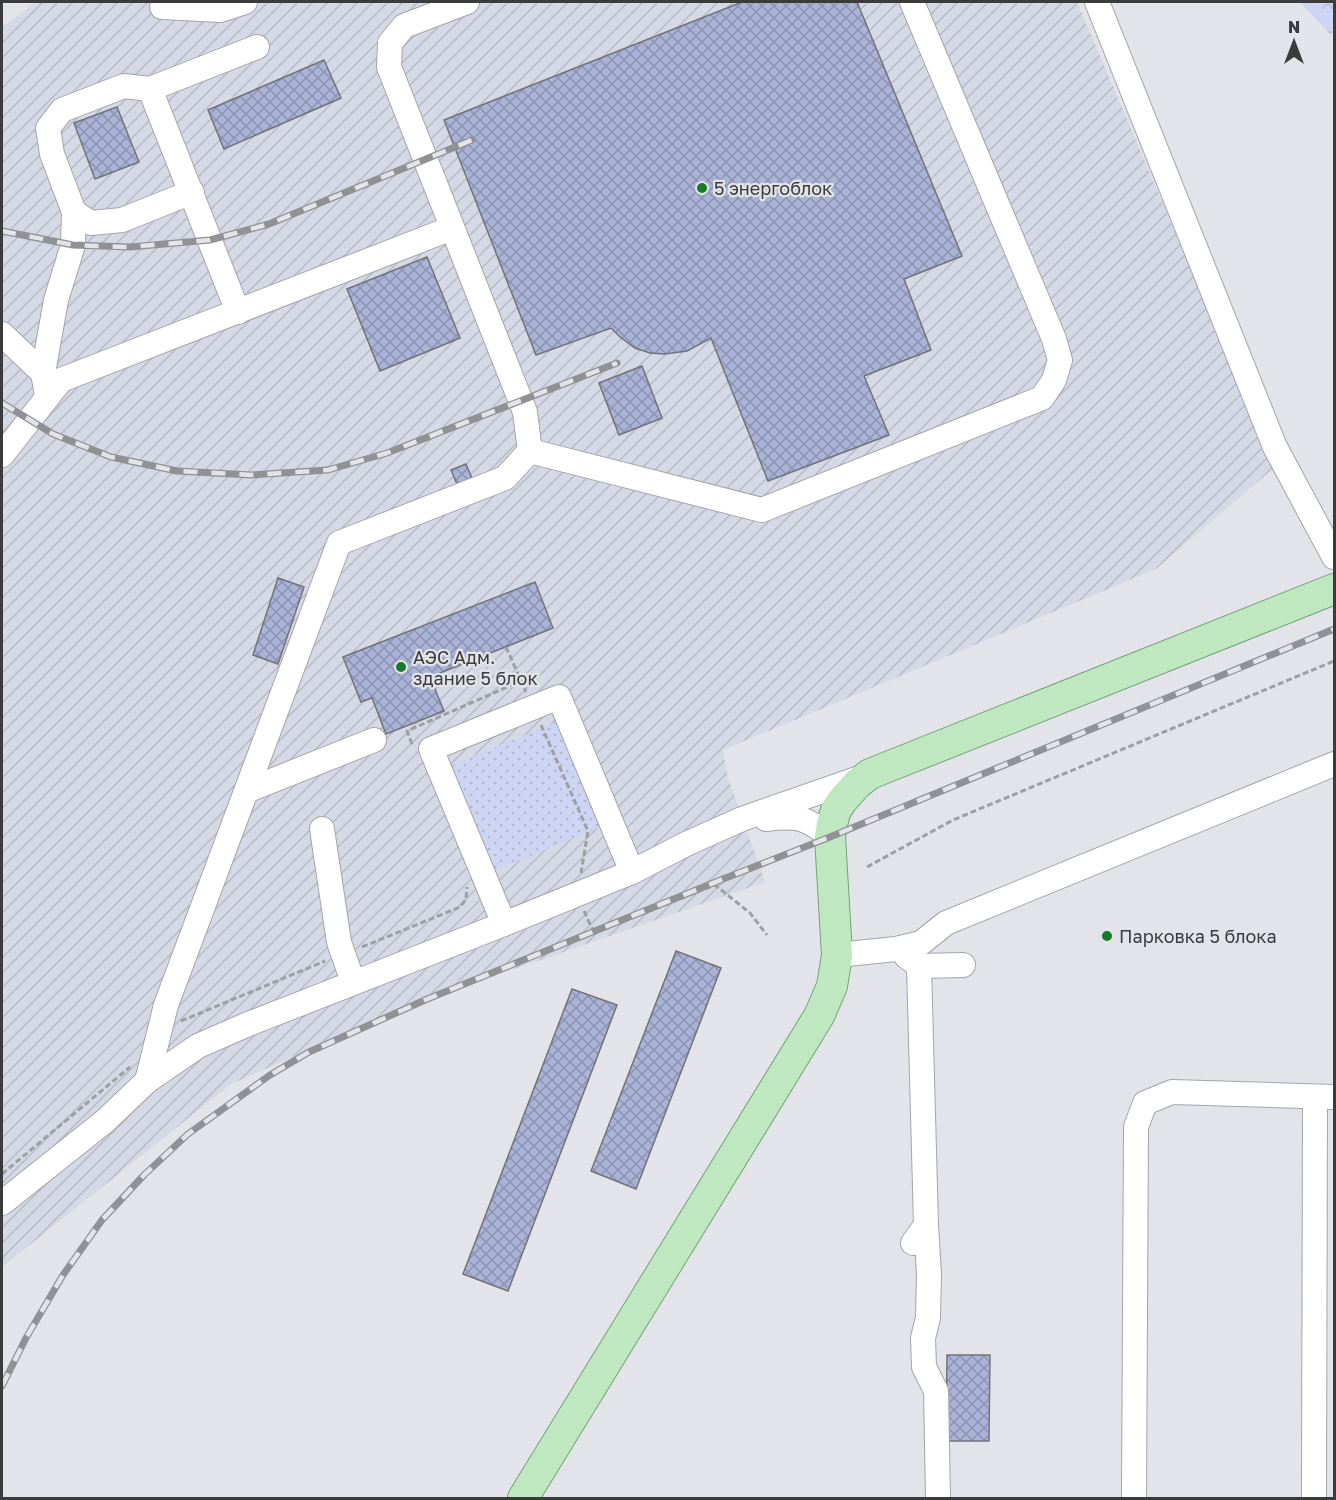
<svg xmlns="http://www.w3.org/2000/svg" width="1336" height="1500" font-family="'Golos Text',sans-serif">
<defs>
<pattern id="industrial-furrows" width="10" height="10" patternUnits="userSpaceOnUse" patternTransform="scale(1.5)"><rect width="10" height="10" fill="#d5d9e5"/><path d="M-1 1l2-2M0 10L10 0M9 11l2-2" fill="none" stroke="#b8bbc5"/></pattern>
<pattern id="grass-dots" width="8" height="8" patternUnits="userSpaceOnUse" patternTransform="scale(1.5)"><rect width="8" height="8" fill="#cdd5f2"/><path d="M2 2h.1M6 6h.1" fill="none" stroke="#b1b8d0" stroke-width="1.8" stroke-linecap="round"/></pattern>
<pattern id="forest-crowns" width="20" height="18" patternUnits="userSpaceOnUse" patternTransform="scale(1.5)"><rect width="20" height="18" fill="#cdd5f2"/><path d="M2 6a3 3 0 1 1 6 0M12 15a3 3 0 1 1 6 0" fill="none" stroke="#b1b8d0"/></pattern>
<pattern id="building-cross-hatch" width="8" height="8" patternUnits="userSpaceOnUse" patternTransform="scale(1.5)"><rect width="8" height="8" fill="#aab3d7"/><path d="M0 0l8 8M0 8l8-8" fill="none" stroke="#8b93b0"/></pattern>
</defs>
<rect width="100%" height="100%" fill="#e3e4e9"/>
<!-- industrial -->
<path fill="url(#industrial-furrows)" d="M35 2H1077L1275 467 1156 569 723 750 728 778 765 882 425 1000 231 1084 2 1267V28Z"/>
<!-- grass -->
<path fill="url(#grass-dots)" d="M561 720 605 825 489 873 445 768Z"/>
<!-- forest -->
<path fill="url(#forest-crowns)" d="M1300 2H1334V32L1330 34Z"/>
<!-- building -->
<g fill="url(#building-cross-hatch)" stroke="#727378" stroke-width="1.5">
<path d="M742 2H857L962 256 904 279 931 350 864 376 889 435 768 481 711 338 687 351 665 354 650 353 635 348 620 337 611 328 536 355 444 120Z"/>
<path d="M324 60 341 98 224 149 208 110Z"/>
<path d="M117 107 139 162 95 179 74 123Z"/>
<path d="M427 257 460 338 380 371 347 289Z"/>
<path d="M642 366 662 418 619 435 599 383Z"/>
<path d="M466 464 474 483 459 489 451 470Z"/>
<path d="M278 578 304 587 278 664 253 655Z"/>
<path d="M535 582 553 628 430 677 444 711 386 734 372 698 361 702 343 657Z"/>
<path d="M676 951 721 968 636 1189 591 1171Z"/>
<path d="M572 989 617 1005 508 1291 463 1274Z"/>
<path d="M947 1355H990L989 1441H946Z"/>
</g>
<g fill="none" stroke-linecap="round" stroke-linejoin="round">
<!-- minor casing -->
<g stroke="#a3a5aa" stroke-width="26">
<g id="minor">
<path d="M1097 2 1275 447 1334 557"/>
<path d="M162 7 220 10 245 2"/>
<path d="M150 89 257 47"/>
<path d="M74 212 91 223 122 220 192 192"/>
<path d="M2 334 43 373"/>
<path d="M47 395 43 373 56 300 73 245 74 212 52 154 48 128 62 110 124 86 150 89 238 312"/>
<path d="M530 451 762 510 1042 398 1054 380 1060 360 1054 339 912 2"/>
<path d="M2 455 61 380 452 228"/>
<path d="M246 791 374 740"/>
<path d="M766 819C797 815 806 817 830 837"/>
<path d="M322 829 339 942 353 982"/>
<path d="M504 924 431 749 559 697 632 872"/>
<path d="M837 955 896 949 921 943 946 923 1334 764"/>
<path d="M906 956 919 966 963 965"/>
<path d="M147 1081 166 1005 339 543 505 478 530 451 525 412 389 67 390 43 404 26 467 2"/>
<path d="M2 1203 105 1121 147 1081 198 1046 246 1025 504 924 632 872 686 844 742 819 865 776"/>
<path d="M926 1225 929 1274 928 1318 923 1338 924 1367 936 1391 938 1498"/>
<path d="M913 1243 926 1225 919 966"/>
<path d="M1134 1498 1136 1127 1145 1103 1172 1092 1334 1097"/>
<path d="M1314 1498 1315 1097"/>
</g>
</g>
<!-- major casing -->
<g stroke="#74a278" stroke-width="32">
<path id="major" d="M523 1498 819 1016 832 986 837 955 830 837 832 824 836 810 842 801 857 784 870 774 1334 589"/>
</g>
<!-- path -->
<g stroke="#9e9fa3" stroke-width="3" stroke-dasharray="6 3" stroke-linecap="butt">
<path d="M506 647 526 692"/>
<path d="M541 725 588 831 581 873"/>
<path d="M412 744 407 731 521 681"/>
<path d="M867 867 953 820 1334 661"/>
<path d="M584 911 594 933 715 885 750 913 767 935"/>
<path d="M362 947 460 907 466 899 467 887"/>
<path d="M181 1021 325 961"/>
<path d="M2 1174 130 1067"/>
</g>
<!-- minor -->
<use href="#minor" stroke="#fff" stroke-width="24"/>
<!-- major -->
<use href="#major" stroke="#bfe8c1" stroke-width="30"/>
<!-- rail casing -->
<g stroke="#909195" stroke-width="7">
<g id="rail">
<path d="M2 231 73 245 130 247 210 240 269 224 472 140"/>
<path d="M2 403 53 434 111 457 177 471 251 475 328 470 387 453 617 363"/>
<path d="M2 1386 26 1338 63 1275 102 1220 144 1175 188 1134 270 1075 309 1052 425 1000 723 879 830 837 1334 629"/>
</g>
</g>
<!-- rail -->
<use href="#rail" stroke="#e3e4e9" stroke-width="4.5" stroke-dasharray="14" stroke-linecap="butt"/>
</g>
<!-- markers -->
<g fill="#17792a" stroke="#e3e4e9" stroke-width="2">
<circle cx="702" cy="188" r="6"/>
<circle cx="401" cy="667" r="6"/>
<circle cx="1107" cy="936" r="6"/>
</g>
<g text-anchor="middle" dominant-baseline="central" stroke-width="4.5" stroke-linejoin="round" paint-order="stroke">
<!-- poi labels -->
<g font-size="18" fill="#3a3b3d" stroke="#e3e4e9" text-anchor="start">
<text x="714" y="188">5 энергоблок</text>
<text x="413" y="657">АЭС Адм.<tspan x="413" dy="21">здание 5 блок</tspan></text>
<text x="1119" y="936">Парковка 5 блока</text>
</g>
</g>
<!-- border -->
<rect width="1336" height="1500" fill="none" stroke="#3a3b3d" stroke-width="6"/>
<!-- north arrow -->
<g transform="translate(1294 42)" stroke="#e3e4e9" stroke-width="4.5" paint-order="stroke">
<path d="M0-4.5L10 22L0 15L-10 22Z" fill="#3a3b3d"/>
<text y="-9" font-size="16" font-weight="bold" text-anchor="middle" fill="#3a3b3d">N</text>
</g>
</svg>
